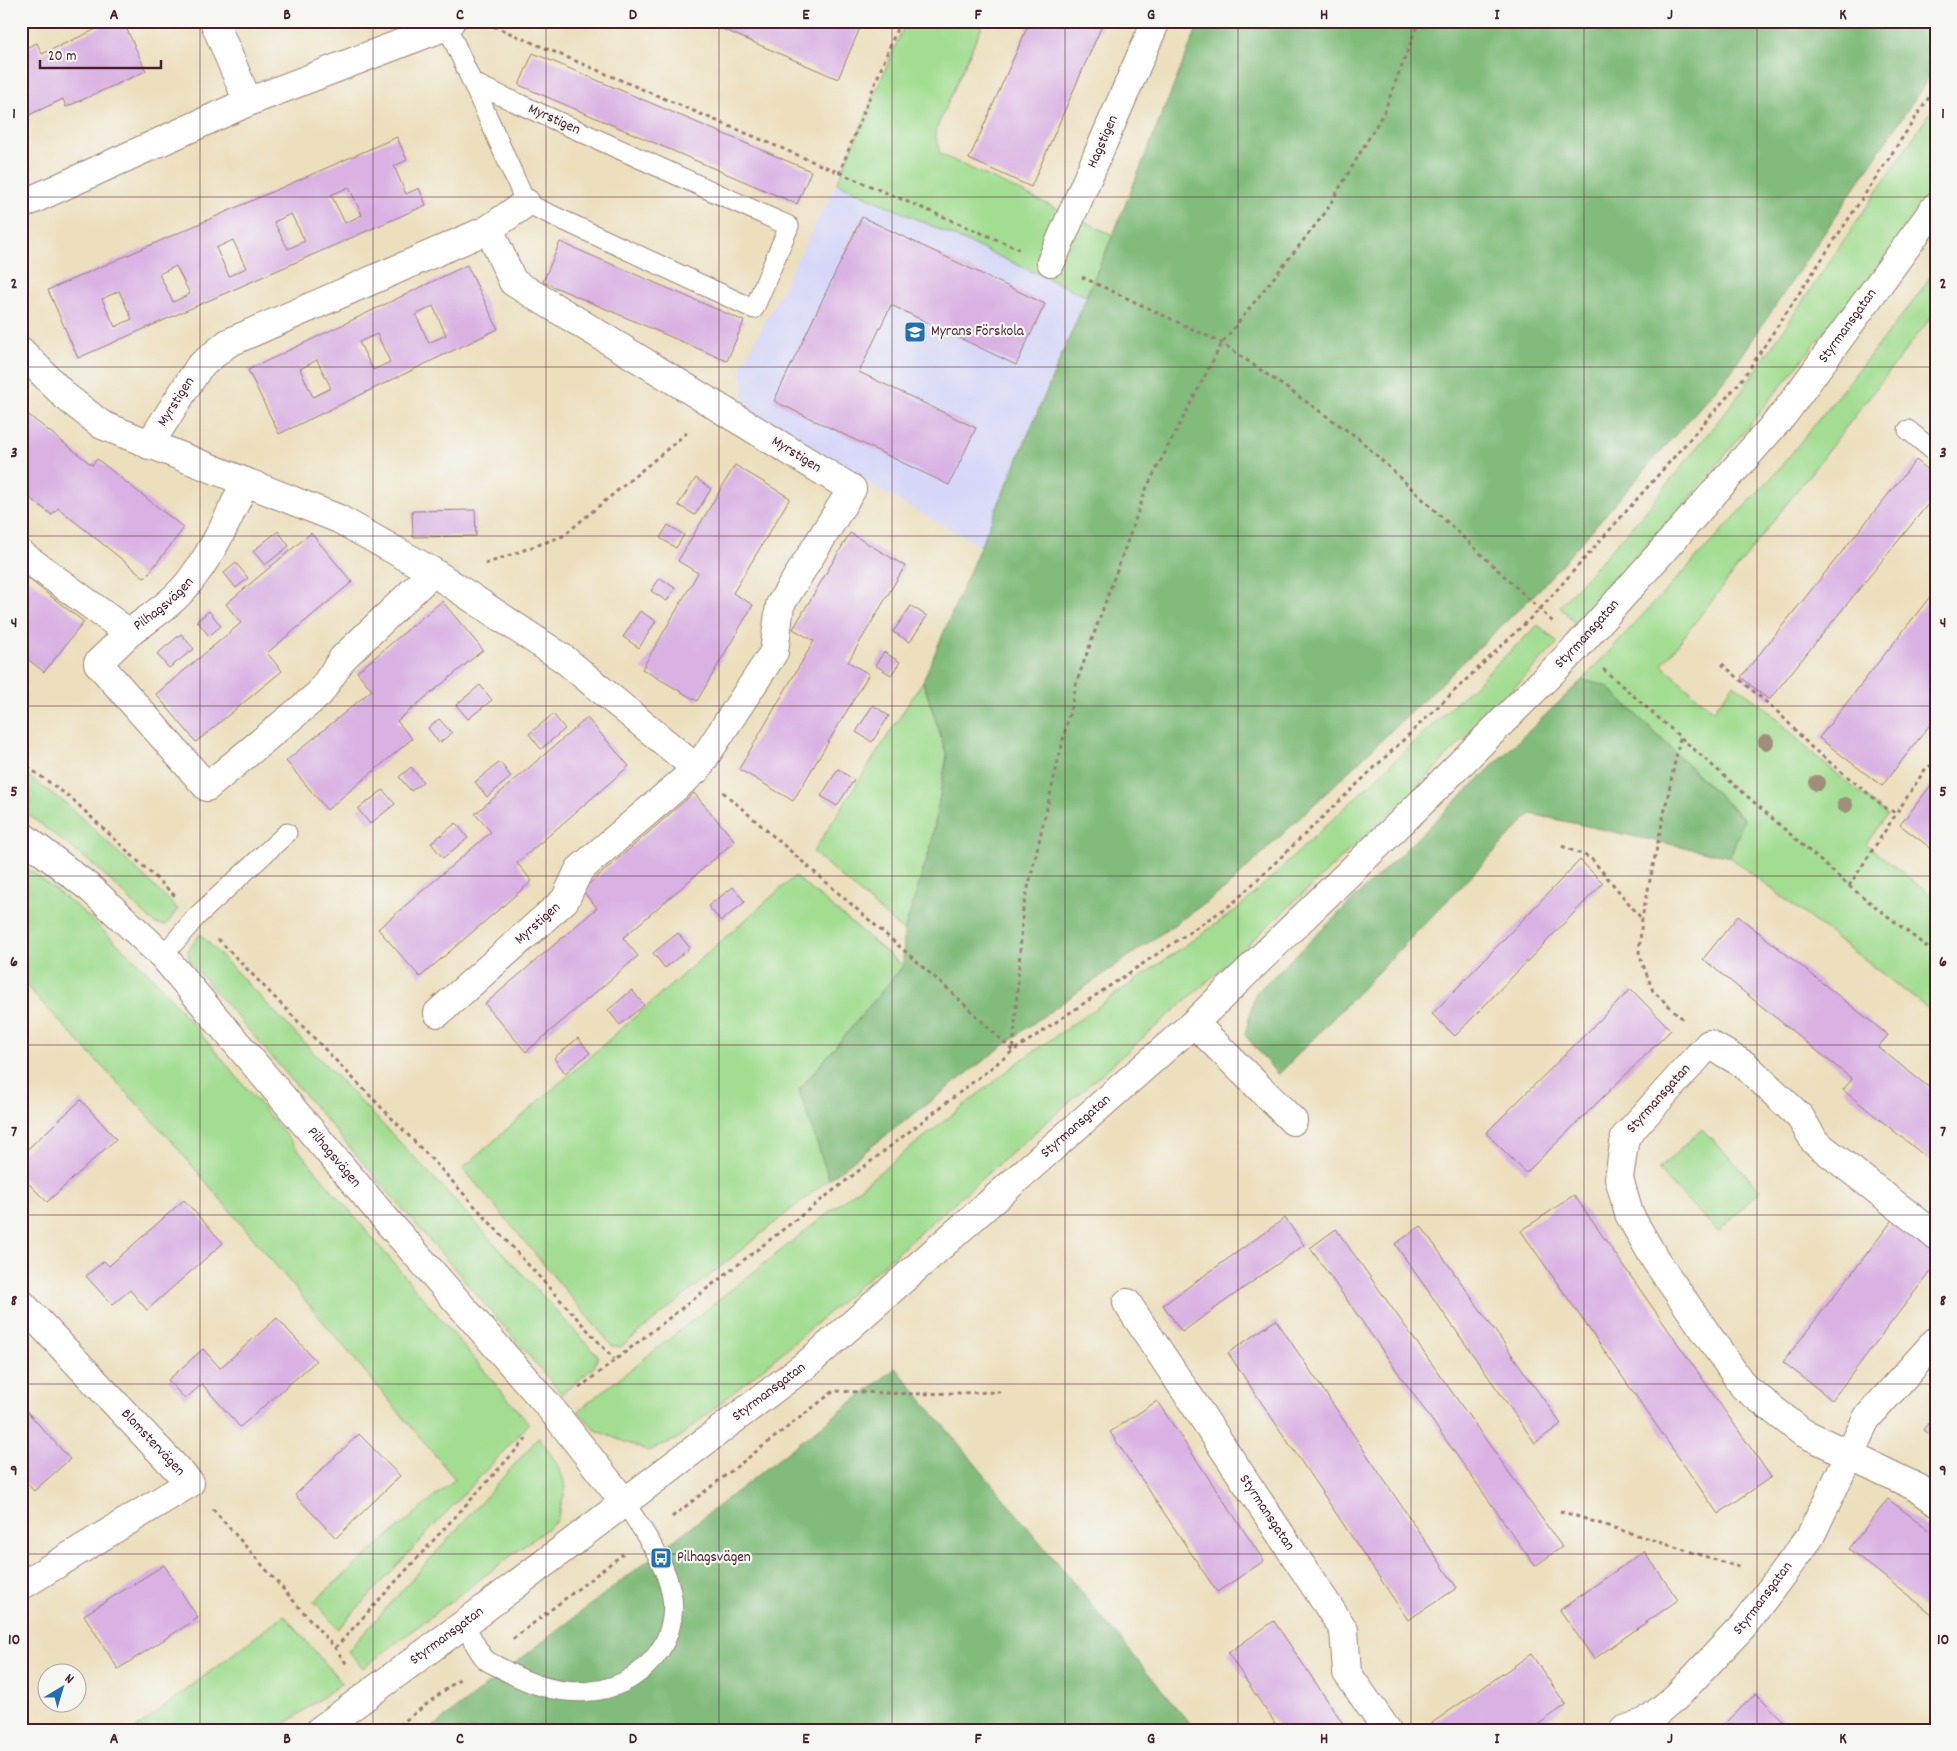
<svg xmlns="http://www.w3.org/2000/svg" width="1957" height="1751" font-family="Dekko,sans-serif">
<rect width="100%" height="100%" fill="#f6f6f2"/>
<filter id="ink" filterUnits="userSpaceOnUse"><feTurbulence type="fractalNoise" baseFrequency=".02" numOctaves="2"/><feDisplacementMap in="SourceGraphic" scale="10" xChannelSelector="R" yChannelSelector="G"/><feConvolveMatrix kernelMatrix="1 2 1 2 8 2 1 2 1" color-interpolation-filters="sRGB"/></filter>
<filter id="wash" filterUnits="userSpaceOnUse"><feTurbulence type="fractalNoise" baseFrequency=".0096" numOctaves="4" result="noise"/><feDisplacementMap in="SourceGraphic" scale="20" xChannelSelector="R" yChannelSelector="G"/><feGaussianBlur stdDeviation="1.12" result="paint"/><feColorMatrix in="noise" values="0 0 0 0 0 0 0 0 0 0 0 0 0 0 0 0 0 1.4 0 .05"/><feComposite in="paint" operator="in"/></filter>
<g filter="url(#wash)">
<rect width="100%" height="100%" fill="#ecdfbd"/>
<!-- built -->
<path fill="#d6d7f8" d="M837 183 1086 296 980 546 745 416 741 368Z"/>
<!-- green -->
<g fill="#a2dd91" stroke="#767e5e">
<path d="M906 21H984L935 132 940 154 1113 235 1086 296 837 183Z"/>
<path d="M1936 104V194L1689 500 1575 624 1560 606 1646 511 1742 391Z"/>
<path d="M1936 268V311L1662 665 1713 711 1734 684 1768 710 1812 753 1887 815 1866 844 1936 899V1015L1730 857 1744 819 1607 686 1582 680 1774 475 1916 298Z"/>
<path d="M1538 625 1558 643 1402 802 1217 973 796 1341 677 1439 648 1451 597 1431 578 1411 1020 1061 1239 908Z"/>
<path d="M923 681 947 756 931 846 904 932 813 852Z"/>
<path d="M21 771 68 805 178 909 166 925 155 924 96 867 21 809Z"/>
<path d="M21 863 82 911 152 976 529 1424 338 1629 314 1601 455 1479 169 1138 21 980Z"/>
<path d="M795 876 903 966 799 1090 829 1179 621 1347 612 1346 463 1168Z"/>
<path d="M200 934 433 1177 598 1356 594 1367 562 1394 190 962 188 951Z"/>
<path d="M1702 1129 1761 1190 1718 1232 1658 1170Z"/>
<path d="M539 1437 558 1465 566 1487 557 1521 363 1668 348 1651Z"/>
<path d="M284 1615 342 1683 277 1730H134Z"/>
</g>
<!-- forest -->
<g fill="#81bc7b" stroke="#666e53">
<path d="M1200 21H1936V67L1730 373 1538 591 1225 889 1025 1029 829 1179 799 1090 903 966 904 932 931 846 947 756 923 681 1113 235Z"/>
<path d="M1582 680 1607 686 1744 820 1730 857 1531 814 1278 1075 1245 1035 1255 994Z"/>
<path d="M896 1368 1195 1730H429Z"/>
</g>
<g id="blocks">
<!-- building -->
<g fill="#d9b1e3" fill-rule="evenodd">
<path d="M114 21H123L146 71 66 107 63 99 29 115 21 99V50L37 43 42 54Z"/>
<path d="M704 21H863L838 79Z"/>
<path d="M1030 21H1104L1031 187 969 159Z"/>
<path d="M533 53 811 171 797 204 519 85Z"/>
<path d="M397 137 407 160 394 166 406 194 419 188 426 205 78 358 48 290ZM349 187 362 215 345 223 331 195ZM291 214 305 241 288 249 274 222ZM233 240 246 268 229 276 216 248ZM176 266 190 294 173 302 159 274ZM119 291 132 319 115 327 102 299Z"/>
<path d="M862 217 1045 304 1016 365 891 305 859 372 976 428 949 485 774 401Z"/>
<path d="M560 242 744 321 727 361 543 282Z"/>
<path d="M467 265 498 329 279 434 248 370ZM433 306 446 335 429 343 416 315ZM377 334 390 362 373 370 359 342ZM317 360 331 388 313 397 300 369Z"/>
<path d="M21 409 92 465 97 459 184 528 145 578 58 508 52 515 21 491Z"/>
<path d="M1916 460 1936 476V500L1933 498 1769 700 1741 677Z"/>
<path d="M735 465 790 498 733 593 753 605 697 701 642 669 698 573 678 561Z"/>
<path d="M696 478 711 489 695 515 678 505Z"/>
<path d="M475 510 476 536 413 537 412 511Z"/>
<path d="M668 525 684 535 676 548 660 538Z"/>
<path d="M278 531 289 546 265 565 253 551Z"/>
<path d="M311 533 352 582 267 653 282 671 196 742 156 694 241 623 226 604Z"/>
<path d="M850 533 905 566 848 662 869 674 793 801 739 769 814 641 793 629Z"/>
<path d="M236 563 248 578 236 588 224 573Z"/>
<path d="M21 573 84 622 44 672 21 654Z"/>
<path d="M660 578 675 588 667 601 651 591Z"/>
<path d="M1936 589V717L1882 786 1819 738Z"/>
<path d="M442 601 483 650 397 721 412 739 327 810 286 761 372 690 357 672Z"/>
<path d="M911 606 927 616 910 642 893 632Z"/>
<path d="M209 611 221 626 209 636 197 621Z"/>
<path d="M640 611 656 621 639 648 623 637Z"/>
<path d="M181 634 194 649 169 668 157 654Z"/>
<path d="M884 652 900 662 891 675 875 665Z"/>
<path d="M480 685 492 700 468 719 456 705Z"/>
<path d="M873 705 889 716 872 742 856 732Z"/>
<path d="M553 714 565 729 541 749 529 734Z"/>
<path d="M587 718 629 766 517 863 532 881 420 977 378 929 491 832 475 814Z"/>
<path d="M439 719 452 733 439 743 428 728Z"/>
<path d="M500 762 511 777 487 797 475 782Z"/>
<path d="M411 767 423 782 411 791 399 777Z"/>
<path d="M838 769 854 780 837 806 821 796Z"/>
<path d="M1936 779V852L1900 825Z"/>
<path d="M383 790 395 804 370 824 358 809Z"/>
<path d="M694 793 735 841 623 938 638 956 526 1052 485 1004 597 908 582 890Z"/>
<path d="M456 823 468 838 443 858 431 843Z"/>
<path d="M1580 860 1603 883 1455 1036 1432 1014Z"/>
<path d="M733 887 745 902 721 921 708 906Z"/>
<path d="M1738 916 1888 1035 1878 1047 1936 1093V1165L1843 1090 1852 1079 1703 959Z"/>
<path d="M678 933 690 948 665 968 653 953Z"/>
<path d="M1631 989 1671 1030 1526 1173 1486 1133Z"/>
<path d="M632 990 644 1005 620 1025 608 1010Z"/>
<path d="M578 1038 590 1053 565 1073 554 1058Z"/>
<path d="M81 1100 116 1139 47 1202 21 1176V1155Z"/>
<path d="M1574 1195 1771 1477 1718 1514 1521 1231Z"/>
<path d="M184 1200 223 1243 147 1310 130 1290 112 1305 86 1276 104 1261 109 1266Z"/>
<path d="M1895 1217 1936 1248V1264L1832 1400 1783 1362Z"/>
<path d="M1285 1218 1304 1245 1182 1332 1163 1305Z"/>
<path d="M1421 1226 1561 1424 1535 1443 1395 1244Z"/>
<path d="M1336 1229 1562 1547 1535 1566 1310 1248Z"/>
<path d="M277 1318 316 1361 240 1427 202 1384 185 1399 168 1380 203 1349 220 1368Z"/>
<path d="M1276 1320 1457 1588 1408 1620 1228 1353Z"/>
<path d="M1157 1401 1264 1561 1217 1592 1110 1432Z"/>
<path d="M21 1405 70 1459 34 1491 21 1477Z"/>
<path d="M1936 1413V1440L1923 1430Z"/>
<path d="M359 1434 400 1476 336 1538 295 1495Z"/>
<path d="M1888 1499 1936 1535V1617L1849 1549Z"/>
<path d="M1644 1551 1678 1600 1594 1659 1560 1610Z"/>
<path d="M164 1565 198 1618 118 1669 84 1615Z"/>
<path d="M1274 1621 1346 1728 1347 1730H1280L1263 1706 1228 1653Z"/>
<path d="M1531 1654 1566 1705 1530 1730H1422Z"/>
<path d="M1756 1693 1792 1730H1719Z"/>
</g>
</g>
</g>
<g filter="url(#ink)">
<use href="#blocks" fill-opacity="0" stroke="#9b7f74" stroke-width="1"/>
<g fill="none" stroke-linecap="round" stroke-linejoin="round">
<!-- lane casing -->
<g stroke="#9b7f74" stroke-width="21">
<g id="lane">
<path d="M447 26 526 203 754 309 789 226 473 83"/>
<path d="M1908 430 1936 453"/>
<path d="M163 956 196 917 287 833"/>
<path d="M464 1624C471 1635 477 1651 486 1660 491 1664 500 1667 506 1671 556 1698 615 1704 655 1657 668 1641 675 1619 672 1597 666 1561 644 1533 625 1503"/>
</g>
</g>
<!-- street casing -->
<g stroke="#9b7f74" stroke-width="30">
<g id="street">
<path d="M214 21 248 102"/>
<path d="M21 205 248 102 423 35 447 26 451 21"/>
<path id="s1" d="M1051 262 1156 21"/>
<path d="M21 351 65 396 102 425 339 519 433 572 564 659 697 769"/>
<path id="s2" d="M149 445 199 367 228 343 489 229 526 203"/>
<path id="s3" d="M21 554 129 633C152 616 177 600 193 577 215 548 230 515 245 482"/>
<path d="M129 633 98 663 207 787 319 694 343 658 433 572"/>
<path id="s4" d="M21 835 91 889 163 956 388 1222 552 1410 625 1503"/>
<path id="s5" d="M438 1013 565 900 579 870 697 769 774 652 780 605 852 489 513 282 489 229"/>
<path d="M1194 1023 1293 1121"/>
<path d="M1936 1236 1815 1142 1800 1117 1745 1065 1709 1044 1625 1137 1619 1178 1629 1214 1656 1261 1744 1387 1802 1432 1918 1488 1936 1501"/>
<path id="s6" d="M21 1303 190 1483 21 1586"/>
<path id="s7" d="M1127 1303 1344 1630 1347 1673 1387 1730"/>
<path id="s8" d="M320 1730 464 1624 807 1364 1194 1023 1415 809 1578 646 1784 414 1936 206"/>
<path id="s9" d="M1624 1730 1646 1722 1676 1697 1744 1625 1810 1537 1867 1418 1936 1341"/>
</g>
</g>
<!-- path -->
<g stroke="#9b7f74" stroke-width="3" stroke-dasharray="4 4" stroke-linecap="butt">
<path d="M486 23 1019 249"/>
<path d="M839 174 900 21"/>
<path d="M1082 277 1222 343 1358 438 1553 622"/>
<path d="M485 564 563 536 689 431"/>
<path d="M1722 664 1780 714 1811 747 1886 808 1896 813"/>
<path d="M1603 669 1849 886 1936 954"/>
<path d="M1680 738 1642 918 1639 954 1653 991 1685 1021"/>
<path d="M21 762 71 798 175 896"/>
<path d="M723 792 948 989 1013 1051 1023 909 1077 681 1147 487 1222 343 1325 213 1384 112 1419 21"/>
<path d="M1562 846 1591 858 1641 918"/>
<path d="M1849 886 1926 768 1936 763"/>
<path d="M218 939 442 1170 614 1359"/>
<path d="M579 1388 1013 1051 1233 903 1540 609 1741 381 1936 87"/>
<path d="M213 1509 335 1648 348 1666"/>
<path d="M1560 1511 1742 1568"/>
<path d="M672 1517 834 1391 915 1394 1000 1392"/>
<path d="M513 1639 623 1554"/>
<path d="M335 1648 528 1437"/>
<path d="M393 1730 462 1677"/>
</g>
<!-- lane -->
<use href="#lane" stroke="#fff" stroke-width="19"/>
<!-- street -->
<use href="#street" stroke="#fff" stroke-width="28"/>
</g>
<!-- trees -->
<g fill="#9f8f7a">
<circle cx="1766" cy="742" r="8"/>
<circle cx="1817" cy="783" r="8"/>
<circle cx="1845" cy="805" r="8"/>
</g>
</g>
<!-- grid -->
<path fill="none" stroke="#4a1f2b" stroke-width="1" stroke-opacity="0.55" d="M200 21V1730M373 21V1730M546 21V1730M719 21V1730M892 21V1730M1065 21V1730M1238 21V1730M1411 21V1730M1584 21V1730M1757 21V1730M21 197H1936M21 367H1936M21 536H1936M21 706H1936M21 876H1936M21 1045H1936M21 1215H1936M21 1384H1936M21 1554H1936"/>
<!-- icons -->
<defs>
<g id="school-square" transform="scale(1.125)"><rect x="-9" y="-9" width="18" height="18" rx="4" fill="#1f6fb2" stroke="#f6f6f2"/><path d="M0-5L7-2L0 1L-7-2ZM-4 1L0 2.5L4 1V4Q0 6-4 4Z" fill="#fff"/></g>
<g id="bus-square" transform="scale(1.125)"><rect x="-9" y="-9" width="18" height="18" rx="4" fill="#1f6fb2" stroke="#f6f6f2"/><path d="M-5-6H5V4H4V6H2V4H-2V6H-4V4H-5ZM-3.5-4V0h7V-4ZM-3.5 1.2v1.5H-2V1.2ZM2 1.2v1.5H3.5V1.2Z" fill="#fff"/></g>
</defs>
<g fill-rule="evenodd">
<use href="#school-square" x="915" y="332"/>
<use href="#bus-square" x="661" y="1558"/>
</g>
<g text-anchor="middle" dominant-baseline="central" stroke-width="4.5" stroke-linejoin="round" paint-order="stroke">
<!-- street labels -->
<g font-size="15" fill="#4a1f2b" stroke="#f6f6f2">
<text transform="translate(554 120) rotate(24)">Myrstigen</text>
<text stroke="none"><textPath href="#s1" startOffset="131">Hagstigen</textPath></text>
<text stroke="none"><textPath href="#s8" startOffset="2082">Styrmansgatan</textPath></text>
<text stroke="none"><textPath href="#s2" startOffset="51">Myrstigen</textPath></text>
<text transform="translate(796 455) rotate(32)">Myrstigen</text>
<text stroke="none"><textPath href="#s3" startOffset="179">Pilhagsvägen</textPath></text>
<text stroke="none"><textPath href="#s8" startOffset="1678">Styrmansgatan</textPath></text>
<text stroke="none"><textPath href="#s5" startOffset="134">Myrstigen</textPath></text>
<text transform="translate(1659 1099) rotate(-48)">Styrmansgatan</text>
<text stroke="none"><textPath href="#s8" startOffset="968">Styrmansgatan</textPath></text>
<text stroke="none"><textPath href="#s4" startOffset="451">Pilhagsvägen</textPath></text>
<text stroke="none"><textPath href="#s8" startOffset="562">Styrmansgatan</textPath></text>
<text stroke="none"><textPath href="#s6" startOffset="192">Blomstervägen</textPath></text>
<text stroke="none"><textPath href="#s7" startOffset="252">Styrmansgatan</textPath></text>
<text stroke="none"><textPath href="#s9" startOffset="194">Styrmansgatan</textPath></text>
<text stroke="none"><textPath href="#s8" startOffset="158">Styrmansgatan</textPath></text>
</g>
<!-- poi labels -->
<g font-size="15" fill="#4a1f2b" stroke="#f6f6f2" text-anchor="start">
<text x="931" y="332">Myrans Förskola</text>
<text x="677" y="1558">Pilhagsvägen</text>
</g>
</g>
<!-- margin -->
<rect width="1957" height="1751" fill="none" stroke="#f6f6f2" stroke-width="55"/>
<!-- north arrow -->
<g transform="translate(62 1688) rotate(38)"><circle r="24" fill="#f6f6f2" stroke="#b1a0a2"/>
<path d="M0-4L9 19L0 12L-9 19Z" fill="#1f6fb2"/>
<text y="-8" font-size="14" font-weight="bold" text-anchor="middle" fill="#4a1f2b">N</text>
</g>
<!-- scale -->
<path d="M40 60v8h121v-8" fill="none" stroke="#4a1f2b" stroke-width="2.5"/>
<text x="48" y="60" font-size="15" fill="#4a1f2b" stroke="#f6f6f2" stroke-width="4" paint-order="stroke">20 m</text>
<rect x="28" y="28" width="1902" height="1696" fill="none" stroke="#4a1f2b" stroke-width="2"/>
<g font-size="16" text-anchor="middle" font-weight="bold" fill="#4a1f2b">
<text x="114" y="19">A</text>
<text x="287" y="19">B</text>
<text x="460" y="19">C</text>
<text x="633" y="19">D</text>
<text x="806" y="19">E</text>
<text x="978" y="19">F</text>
<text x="1151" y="19">G</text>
<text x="1324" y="19">H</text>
<text x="1497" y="19">I</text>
<text x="1670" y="19">J</text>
<text x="1843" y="19">K</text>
<text x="14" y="118">1</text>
<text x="1943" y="118">1</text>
<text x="14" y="288">2</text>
<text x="1943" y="288">2</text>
<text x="14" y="457">3</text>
<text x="1943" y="457">3</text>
<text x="14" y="627">4</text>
<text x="1943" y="627">4</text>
<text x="14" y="796">5</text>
<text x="1943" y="796">5</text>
<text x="14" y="966">6</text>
<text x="1943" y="966">6</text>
<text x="14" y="1136">7</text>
<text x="1943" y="1136">7</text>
<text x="14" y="1305">8</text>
<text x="1943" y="1305">8</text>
<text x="14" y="1475">9</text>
<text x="1943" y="1475">9</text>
<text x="14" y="1644">10</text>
<text x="1943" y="1644">10</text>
<text x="114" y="1743">A</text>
<text x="287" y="1743">B</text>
<text x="460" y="1743">C</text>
<text x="633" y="1743">D</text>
<text x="806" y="1743">E</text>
<text x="978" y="1743">F</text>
<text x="1151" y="1743">G</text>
<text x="1324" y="1743">H</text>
<text x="1497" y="1743">I</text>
<text x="1670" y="1743">J</text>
<text x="1843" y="1743">K</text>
</g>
</svg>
